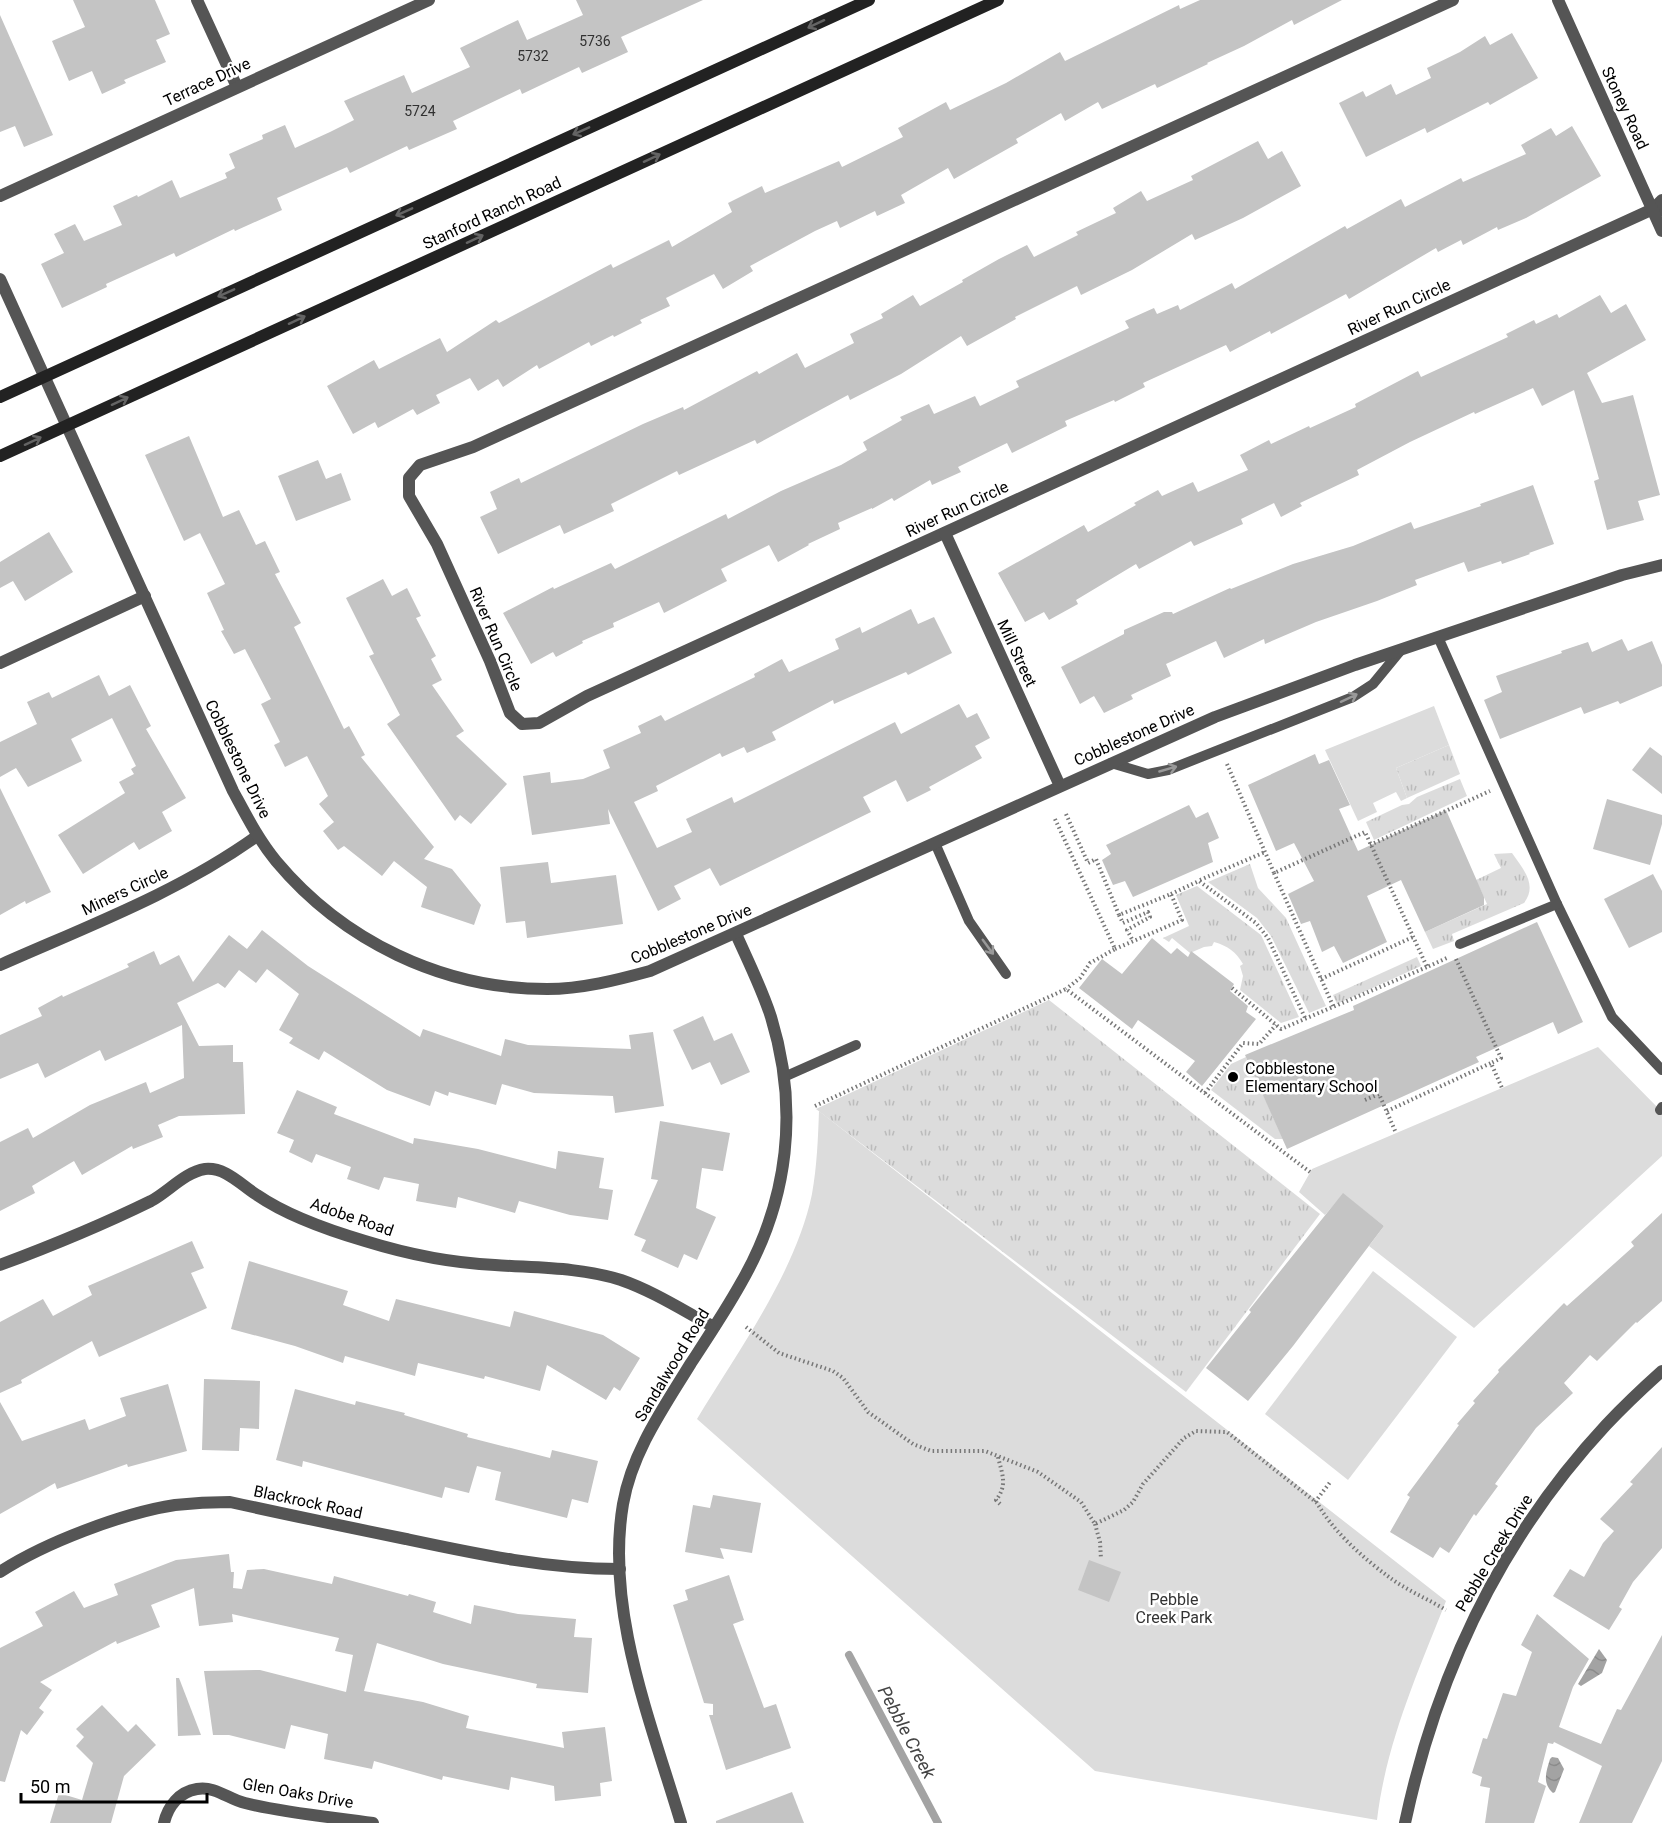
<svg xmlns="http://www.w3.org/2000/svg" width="1662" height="1823" font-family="Roboto,sans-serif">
<defs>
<pattern id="grass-tufts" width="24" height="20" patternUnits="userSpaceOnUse" patternTransform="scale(1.5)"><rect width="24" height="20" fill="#dcdcdc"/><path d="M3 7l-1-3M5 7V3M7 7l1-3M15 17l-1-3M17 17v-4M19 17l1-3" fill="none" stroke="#bbb"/></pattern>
<pattern id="water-waves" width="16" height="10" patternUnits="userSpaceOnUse" patternTransform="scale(1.5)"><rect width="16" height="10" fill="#a3a3a3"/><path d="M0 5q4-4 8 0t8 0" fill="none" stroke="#8b8b8b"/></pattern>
</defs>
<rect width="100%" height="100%" fill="#fff"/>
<!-- grass -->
<g fill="url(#grass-tufts)">
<path d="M1449 745 1460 774 1407 798 1396 768Z"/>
<path d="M1460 779 1467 796 1374 840 1366 822 1402 805 1409 804 1417 797Z"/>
<path d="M1512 853C1523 869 1538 885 1524 903L1452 934 1454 941 1433 949 1425 932 1487 904 1476 880 1501 868 1494 854Z"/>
<path d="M1250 864 1258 888 1286 918 1326 1006 1309 1013 1271 936 1257 918 1208 882Z"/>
<path d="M1197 886 1261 935 1299 1017 1281 1023 1240 990 1243 976 1240 966 1243 964C1236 952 1228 946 1214 942L1212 946 1204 947 1190 953 1172 938 1169 942 1163 938 1189 926 1176 895Z"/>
<path d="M1417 957 1421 966 1337 1004 1333 995Z"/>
<path d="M1049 1000 1320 1214 1186 1392 816 1109Z"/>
<path d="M1246 1057 1283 1139H1275L1211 1090 1231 1064Z"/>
</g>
<!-- green -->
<g fill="#dcdcdc">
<path d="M1434 706 1449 745 1396 768 1407 798 1401 801 1396 792 1373 803 1377 812 1358 821 1325 750Z"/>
<path d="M1598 1047 1662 1112V1156L1474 1328 1369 1246 1384 1226 1343 1194 1325 1215 1299 1192 1312 1169Z"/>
<path d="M819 1111 1446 1601C1418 1672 1386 1743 1377 1820L1095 1771 697 1419C738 1351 796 1272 812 1194 817 1166 818 1139 819 1111Z"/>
<path d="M1373 1271 1457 1337 1348 1480 1265 1414Z"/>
</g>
<!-- water -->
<g fill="url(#water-waves)">
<path d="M1599 1649 1607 1660 1602 1673 1581 1686 1578 1684Z"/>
<path d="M1552 1757 1558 1758 1564 1769 1555 1792 1553 1793C1542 1783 1546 1772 1550 1759Z"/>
</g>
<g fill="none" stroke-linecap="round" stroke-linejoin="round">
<!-- stream -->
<path stroke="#a3a3a3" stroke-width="8" d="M849 1655 938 1823"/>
</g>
<!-- building -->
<g fill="#c4c4c4">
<path d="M73 0H155L170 34 156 40 166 62 124 80 126 83 102 94 92 71 69 81 52 41 85 27Z"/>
<path d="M576 0H703L621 37 628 52 582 73 579 67 522 94 520 89 453 121 457 129 409 150 407 146 350 173 347 167 277 198 282 210 235 231 234 229 176 257 174 253 106 284 107 287 62 308 41 264 64 253 54 234 75 224 84 241 122 225 113 206 137 195 138 197 172 180 180 198 227 178 225 173 235 168 229 154 263 139 262 135 285 125 295 148 330 132 354 120 344 101 404 75 412 93 470 67 460 48 518 20 527 40 583 15Z"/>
<path d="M1200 0H1342L1294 25 1292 20 1244 46 1207 63 1208 64 1157 88 1155 84 1102 109 1098 102 1065 121 1061 113 1016 139 1018 143 954 179 948 168 901 195 905 203 877 216 875 211 840 228 837 221 815 231 750 266 753 271 723 289 714 274 666 298 670 306 640 320 642 323 614 337 613 335 591 346 589 342 539 369 537 365 503 387 498 379 478 391 470 378 436 395 440 403 417 415 413 409 378 428 375 422 353 434 327 386 374 360 379 369 440 338 447 352 496 320 499 323 611 264 613 268 669 240 672 247 732 212 728 203 762 186 765 193 839 161 842 167 903 137 898 128 946 102 950 110 1006 83 1060 52 1065 61 1179 5 1180 9Z"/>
<path d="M0 15 53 135 24 147 15 126 0 132Z"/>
<path d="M1512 33 1538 78 1490 105 1488 102 1427 133 1425 128 1366 157 1339 103 1363 91 1366 97 1391 84 1396 95 1431 78 1427 68 1460 52 1485 36 1490 45Z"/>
<path d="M1572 126 1601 176 1526 218 1498 230 1497 227 1463 245 1461 240 1438 252 1436 248 1349 299 1346 294 1271 334 1270 331 1230 352 1226 345 1143 383 1145 387 1115 402 1114 400 1065 421 1067 426 1012 453 1007 443 958 467 961 472 932 485 930 480 894 501 892 498 872 509V508L838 523 840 529 808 544 809 545 778 562 769 545 721 569 727 581 664 613 659 602 613 623 614 627 582 641 583 643 556 657 553 652 531 664 503 613 553 587 554 589 611 563 615 569 726 514 728 519 781 491 841 465 867 450 863 442 902 420 900 417 929 404 934 414 975 396 980 406 1019 387 1016 381 1129 328 1125 321 1154 308 1157 314 1178 305 1180 310 1232 283 1235 289 1345 226 1347 229 1401 199 1405 207 1461 178 1463 182 1526 154 1521 145 1551 128 1556 136Z"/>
<path d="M1258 141 1268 159 1282 151 1301 186 1243 218 1195 240 1192 234 1132 270 1081 295 1077 286 1015 317 1016 319 967 346 961 336 901 374 850 400 848 395 757 444 755 440 679 475 677 471 611 504 614 511 564 534 560 525 498 554 480 517 497 509 490 492 519 478 521 483 643 424 683 407 684 410 757 371 759 374 797 353 805 368 854 343 850 334 883 318 881 314 913 295 920 306 963 282 962 280 999 259 1027 245 1034 257 1078 235 1076 232 1116 213 1113 208 1141 191 1147 201 1193 180 1191 176Z"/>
<path d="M1600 295 1611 313 1626 304 1646 340 1587 373 1602 403 1633 395 1660 495 1638 501 1644 520 1607 530 1594 481 1599 479 1574 390 1542 406 1533 388 1475 414 1474 412 1410 442 1357 470 1359 475 1300 503 1302 506 1281 517 1274 503 1241 519 1243 524 1194 546 1191 541 1139 569 1136 564 1076 600 1078 604 1049 620 1044 612 1025 622 998 573 1084 525 1088 532 1136 505 1134 503 1158 490 1162 496 1193 482 1198 492 1248 470 1240 455 1269 440 1271 444 1309 426 1310 428 1356 407 1355 404 1418 371 1421 377 1508 337 1506 334 1534 320 1536 324 1557 314 1559 318Z"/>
<path d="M189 436 223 517 239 510 256 545 265 541 280 572 275 574 301 623 294 627 344 729 349 726 365 755 361 757 434 847 424 859 452 869 481 905 474 925 421 907 427 887 394 861 382 876 344 846 338 850 323 831 334 822 319 804 328 796 307 756 285 767 274 745 280 742 261 704 271 699 245 649 234 654 221 631 224 630 207 593 225 584 200 533 184 541 145 455Z"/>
<path d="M318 460 326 479 341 473 351 500 296 521 278 476Z"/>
<path d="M1533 485 1554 544 1529 553 1530 554 1502 564 1501 561 1468 572 1464 562 1415 580 1417 585 1377 601 1316 622 1265 644 1264 639 1224 658 1216 641 1166 664 1171 676 1131 695 1133 699 1104 713 1094 696 1080 704 1061 667 1124 634V630L1164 612H1172L1173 614 1230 588 1231 589 1293 564 1353 546 1411 522 1414 529 1481 506 1480 504Z"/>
<path d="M49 532 73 572 25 601 13 581 0 588V562Z"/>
<path d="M383 579 392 596 407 588 421 616 416 618 436 656 431 659 442 680 432 685 464 731 456 736 507 784 471 824 460 815 455 821 387 724 400 715 369 656 374 654 346 598Z"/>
<path d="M911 609 918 624 934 617 952 653 908 675 906 672 834 704 833 700 772 732 776 740 747 753 744 747 722 757 720 753 656 786 658 791 634 802 657 848 692 832 686 819 732 797 734 803 895 722 901 734 959 704 967 718 977 713 990 738 975 746 982 758 929 787 931 790 907 802 896 780 863 797 871 812 720 886 710 868 674 886 681 899 658 911 608 809 610 824 532 835 523 776 550 772 551 783 583 779 610 768 603 750 641 733 638 726 661 715 665 721 755 677 754 674 782 659 789 672 839 649 835 639 860 627 862 633Z"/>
<path d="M1622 639 1628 651 1652 641 1662 665V686L1620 704 1618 701 1584 714 1581 707 1500 739 1484 700 1502 692 1496 676 1562 653 1561 651 1588 642 1592 652Z"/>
<path d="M99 675 109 696 130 685 151 726 146 729 186 798 162 812 172 831 139 850 134 842 83 874 58 835 125 793 119 782 134 774 131 769 136 766 112 718 71 739 82 761 28 787 16 768 0 777V742L37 724 27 702 49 692 52 698Z"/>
<path d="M1650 747 1662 756V794L1632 770Z"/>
<path d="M1315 754 1319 764 1329 760 1350 805 1339 809 1358 851 1446 810 1484 897V905L1425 932 1401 880 1367 896 1387 942 1343 963 1334 946 1322 952 1310 921 1301 924 1288 894 1314 881 1294 843 1276 851 1248 785Z"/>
<path d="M0 788 51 892 26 904 25 901 0 915Z"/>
<path d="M1607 799 1662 815V824L1650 865 1593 849Z"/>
<path d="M1189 805 1196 818 1208 812 1219 838 1208 843 1213 862 1133 897 1125 881 1113 885 1102 860 1111 854 1106 845Z"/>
<path d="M548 862 551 883 616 875 623 924 527 938 525 921 506 923 500 867Z"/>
<path d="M1653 874 1662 891V932L1629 948 1604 899Z"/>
<path d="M1537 922 1583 1022 1558 1034 1553 1022 1476 1057 1479 1062 1287 1149 1245 1055 1354 1010 1353 1006Z"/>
<path d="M262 930 308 966 420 1037 423 1029 501 1056 505 1039 528 1045 631 1049 629 1035 653 1032 664 1106 615 1113 613 1096 534 1093 502 1084 496 1105 449 1092 448 1096 435 1091 430 1106 387 1090 324 1051 319 1060 289 1043 293 1038 279 1030 299 994 267 969 256 983 239 970 225 988 218 983 177 1003 199 1046 233 1045V1062H243L245 1114 179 1116 158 1125 163 1137 133 1149 132 1146 82 1175 74 1161 32 1186 35 1193 0 1211V1142L28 1128 33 1138 90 1105 146 1082 150 1093 184 1078 182 1025 105 1061 100 1050 45 1078 38 1063 0 1079V1035L42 1016 38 1008 62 995 63 997 129 967 127 964 154 951 160 965 179 955 193 982 229 935 247 949Z"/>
<path d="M1152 938 1171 954 1177 948 1188 957 1191 951 1234 984 1230 991 1248 1006 1246 1012 1256 1019 1202 1086 1186 1072 1195 1061 1138 1020 1132 1029 1079 988 1102 959 1122 974Z"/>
<path d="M703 1016 714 1041 732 1033 750 1072 721 1085 710 1062 692 1070 673 1030Z"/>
<path d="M297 1090 337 1107 334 1114 413 1144 414 1138 478 1149 556 1169 558 1151 604 1158 599 1188 613 1190 608 1220 570 1215 519 1201 515 1213 458 1197 456 1208 416 1201 419 1184 384 1177 379 1190 347 1179 351 1167 316 1154 312 1163 289 1152 294 1140 277 1133Z"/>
<path d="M660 1121 730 1133 723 1171 702 1168 696 1208 716 1217 697 1260 684 1254 678 1268 641 1251 646 1240 634 1235 658 1180 651 1179Z"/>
<path d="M1343 1193 1384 1226 1293 1346 1248 1401 1206 1368 1251 1312 1249 1310Z"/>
<path d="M1662 1213V1301L1637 1323 1636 1322 1597 1361 1590 1355 1564 1383 1573 1393 1536 1428 1495 1484 1498 1486 1476 1516 1474 1514 1449 1553 1440 1547 1433 1558 1390 1532 1410 1497 1407 1495 1459 1425 1457 1424 1475 1403 1473 1401 1499 1372 1498 1370 1564 1303 1567 1306 1634 1246 1631 1242Z"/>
<path d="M192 1241 204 1268 191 1273 207 1308 99 1357 92 1341 21 1380 22 1383 0 1393V1322L43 1299 53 1316 92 1295 88 1286Z"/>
<path d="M249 1261 348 1291 343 1305 389 1321 396 1299 510 1327 514 1311 603 1335 640 1358 620 1391 614 1387 606 1400 547 1365 540 1391 485 1376 484 1379 418 1363 415 1376 345 1356 343 1363 295 1346 231 1329Z"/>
<path d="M204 1379 260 1381 259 1429 240 1428 239 1451 202 1450Z"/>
<path d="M168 1384 187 1451 128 1467 127 1464 57 1489 55 1483 0 1514V1402L22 1441 85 1419 89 1430 126 1416 120 1398Z"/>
<path d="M295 1389 355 1405 356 1401 405 1413 404 1415 468 1434 467 1437 550 1458 552 1450 598 1461 588 1503 572 1499 567 1518 495 1500 501 1472 477 1466 469 1493 445 1487 442 1498 303 1461 302 1467 276 1460Z"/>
<path d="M1662 1447V1548L1633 1582 1619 1607 1622 1609 1609 1630 1553 1596 1570 1569 1584 1577 1603 1543 1614 1531 1600 1519 1633 1484 1630 1482Z"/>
<path d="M713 1495 761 1503 752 1553 720 1548 724 1559 685 1552 693 1505 710 1508Z"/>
<path d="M229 1554 231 1572H234L233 1588 242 1589 247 1570 264 1569 332 1584 334 1576 408 1596 409 1594 436 1602 433 1612 471 1624 474 1605 518 1614 576 1619 574 1637 592 1638 588 1693 536 1688 537 1684 443 1664 377 1643 364 1691 423 1702 469 1716 466 1728 564 1748 562 1732 605 1727 612 1781 600 1783 601 1796 555 1801 554 1786 511 1777 509 1790 443 1776 442 1780 374 1761 372 1769 324 1759 328 1734 291 1725 285 1749 229 1735H213L204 1671 260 1670 346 1692 353 1655 335 1651 339 1638 232 1614 233 1622 199 1626 194 1588 151 1605 160 1627 117 1644 116 1641 40 1682 52 1690 39 1708 44 1712 27 1735 21 1730 5 1782 0 1781V1648L43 1626 35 1612 74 1591 84 1608 118 1595 114 1584 176 1560Z"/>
<path d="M1089 1560 1121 1572 1109 1602 1078 1590Z"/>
<path d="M729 1575 744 1620 733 1624 764 1708 776 1704 791 1748 726 1770 709 1715H713V1704L704 1703 673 1605 688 1600 685 1590Z"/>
<path d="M1537 1614 1589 1659 1573 1687 1559 1727 1601 1744 1617 1709 1621 1710 1662 1635V1761L1632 1823H1579L1602 1766 1554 1742 1553 1744 1548 1743 1538 1782 1546 1786 1534 1823H1485L1490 1788 1480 1786 1482 1777 1472 1773 1483 1738 1487 1739 1503 1693 1516 1696 1532 1652 1521 1645Z"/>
<path d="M176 1678H179L201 1735 178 1736Z"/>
<path d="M102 1705 128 1732 136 1724 156 1745 124 1776 111 1823H50L59 1793 82 1800 93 1763 76 1746 84 1737 76 1729Z"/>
<path d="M792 1792 804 1823H716V1821Z"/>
</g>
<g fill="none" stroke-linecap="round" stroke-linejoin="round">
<!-- path -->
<g stroke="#777" stroke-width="4" stroke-dasharray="1.5 3" stroke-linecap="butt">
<path d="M1227 764 1274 873 1365 832 1427 967 1449 957"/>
<path d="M1066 814 1088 863 1096 859 1119 915 1171 894 1182 920 1115 949"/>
<path d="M1055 819 1115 949 1090 963 1080 978 1066 989"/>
<path d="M1370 845 1490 791"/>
<path d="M1274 873 1334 1008"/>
<path d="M1200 880 1265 852"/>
<path d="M1171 894 1199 881 1256 923 1268 938 1306 1020"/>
<path d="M1119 915 1123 923 1148 912 1150 917 1127 930 1133 941"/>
<path d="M1456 959 1501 1058 1491 1063"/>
<path d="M1321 979 1413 937"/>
<path d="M1232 988 1281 1029 1427 967"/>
<path d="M1205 1093 1243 1043 1259 1044 1276 1025"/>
<path d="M1365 1100 1379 1094 1396 1133"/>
<path d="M815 1106 1066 989 1310 1172"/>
<path d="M1387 1111 1491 1063 1502 1088"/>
<path d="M746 1327 779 1353 833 1371 843 1378 868 1412 913 1444 931 1451H985L1038 1472 1081 1502 1095 1524 1124 1510 1133 1502 1143 1484 1184 1438 1196 1431 1227 1432 1317 1503C1333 1531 1363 1558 1389 1577 1406 1590 1428 1599 1446 1610"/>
<path d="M998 1457C1002 1474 1008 1485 996 1500L1000 1504"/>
<path d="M1315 1502 1331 1481"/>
<path d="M1095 1524 1100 1542 1101 1559"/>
</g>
<!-- service -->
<g stroke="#555" stroke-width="10">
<path d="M1438 637 1557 904 1612 1017 1662 1070"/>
<path d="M1111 763 1148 774 1168 770 1353 697 1373 684 1401 650"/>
<path d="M935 843 969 921 1006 974"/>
<path d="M1460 944 1557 904"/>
<path d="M784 1077 856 1045"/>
<path d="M1660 1110 1662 1107"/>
</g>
<!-- minor -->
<g stroke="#555" stroke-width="12">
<path d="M197 0 237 87"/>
<path d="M1453 0 473 447 420 465 409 478V496L437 544 490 661 510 713 522 724 539 723 587 696 1653 209"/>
<path d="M0 196 429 0"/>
<path d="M1662 200 1653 209 1662 210"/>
<path d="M945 533 1060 786"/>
<path d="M0 663 145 596"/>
<path d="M0 965C88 926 179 892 257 836"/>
<path d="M0 1265C51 1246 102 1225 151 1201 168 1192 185 1172 205 1169 226 1167 241 1185 257 1195 286 1215 331 1231 365 1241 407 1254 451 1263 495 1265 537 1268 579 1267 621 1280 653 1291 684 1311 714 1327"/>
<path d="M0 1572C44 1543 123 1513 175 1505 193 1503 212 1502 230 1502 289 1515 347 1527 406 1539 477 1554 547 1569 620 1569"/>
<path d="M164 1823C168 1806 179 1792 197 1789 216 1786 228 1799 245 1803 285 1813 332 1817 373 1823"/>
<path d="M681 1823C651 1722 605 1610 623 1504 632 1452 664 1407 691 1363 708 1337 726 1310 741 1283 789 1200 799 1108 771 1017 762 989 748 961 736 934"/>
<path d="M1405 1823C1437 1673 1501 1538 1606 1425 1624 1406 1643 1388 1662 1371"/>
</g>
<!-- tertiary -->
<g stroke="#555" stroke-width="12">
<path d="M1558 0 1662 231"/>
<path d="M0 279 233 791C246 815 258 839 276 861 343 941 442 989 547 989 582 989 617 980 650 971L1215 717 1355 665 1622 575 1662 565"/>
</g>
<!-- secondary -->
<g stroke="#222" stroke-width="12">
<path d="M0 397 869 0"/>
<path d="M0 456 998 0"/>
</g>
</g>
<!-- one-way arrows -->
<defs><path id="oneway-shaft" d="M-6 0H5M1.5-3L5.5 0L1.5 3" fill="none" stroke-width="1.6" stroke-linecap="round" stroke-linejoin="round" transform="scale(1.5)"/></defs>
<g stroke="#646464">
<use href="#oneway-shaft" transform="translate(816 24) rotate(155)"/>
<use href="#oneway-shaft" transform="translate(581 131) rotate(156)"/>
<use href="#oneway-shaft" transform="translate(652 158) rotate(-25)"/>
<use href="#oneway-shaft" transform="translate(404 212) rotate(156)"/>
<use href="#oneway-shaft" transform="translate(475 239) rotate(-25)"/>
<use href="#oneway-shaft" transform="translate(226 293) rotate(156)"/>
<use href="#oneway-shaft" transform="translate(297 320) rotate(-25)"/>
<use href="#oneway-shaft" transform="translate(120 401) rotate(-25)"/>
<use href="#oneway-shaft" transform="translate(33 441) rotate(-25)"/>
</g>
<g stroke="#999">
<use href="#oneway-shaft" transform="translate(1349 698) rotate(-25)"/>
<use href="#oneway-shaft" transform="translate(1168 769) rotate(-16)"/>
<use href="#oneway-shaft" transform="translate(988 947) rotate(54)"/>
</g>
<!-- markers -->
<circle fill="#000" stroke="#fff" stroke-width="2" cx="1233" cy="1077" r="6"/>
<g text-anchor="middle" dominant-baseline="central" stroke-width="5" stroke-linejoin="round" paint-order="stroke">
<!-- number labels -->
<g font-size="14" fill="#313131">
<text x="595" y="41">5736</text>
<text x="533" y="56">5732</text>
<text x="420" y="111">5724</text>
</g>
<!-- street labels -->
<g font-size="16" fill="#000" stroke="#fff">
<text transform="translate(207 82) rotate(-25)">Terrace Drive</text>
<text transform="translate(1625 108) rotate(65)">Stoney Road</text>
<text transform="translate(492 213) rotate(-25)">Stanford Ranch Road</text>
<text transform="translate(1399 307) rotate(-25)">River Run Circle</text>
<text transform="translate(957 509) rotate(-25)">River Run Circle</text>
<text transform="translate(496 639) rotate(67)">River Run Circle</text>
<text transform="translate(1017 653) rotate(65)">Mill Street</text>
<text transform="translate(1134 735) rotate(-24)">Cobblestone Drive</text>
<text transform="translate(238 759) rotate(64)">Cobblestone Drive</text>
<text transform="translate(125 891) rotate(-25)">Miners Circle</text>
<text transform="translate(691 934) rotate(-23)">Cobblestone Drive</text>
<text transform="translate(352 1217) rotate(19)">Adobe Road</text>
<text transform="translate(672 1365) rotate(-59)">Sandalwood Road</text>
<text transform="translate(308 1502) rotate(12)">Blackrock Road</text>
<text transform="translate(1494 1553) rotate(-59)">Pebble Creek Drive</text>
<text transform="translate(298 1793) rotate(10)">Glen Oaks Drive</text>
</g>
<!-- poi labels -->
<g font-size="16" fill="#000" stroke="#fff" text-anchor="start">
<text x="1245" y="1068">Cobblestone<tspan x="1245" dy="18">Elementary School</tspan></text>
</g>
<!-- park labels -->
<g font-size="16" fill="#333" stroke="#fff">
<text x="1174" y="1599">Pebble<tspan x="1174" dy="18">Creek Park</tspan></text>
</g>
<!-- water labels -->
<g font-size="18" font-style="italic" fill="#444" stroke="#fff">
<text transform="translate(907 1732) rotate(62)">Pebble Creek</text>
</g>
</g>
<!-- scale -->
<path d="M21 1793v9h186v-9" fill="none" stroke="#000000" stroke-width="3"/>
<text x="30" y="1793" font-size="18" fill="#000000" stroke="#ffffff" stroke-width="4.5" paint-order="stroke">50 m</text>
</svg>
